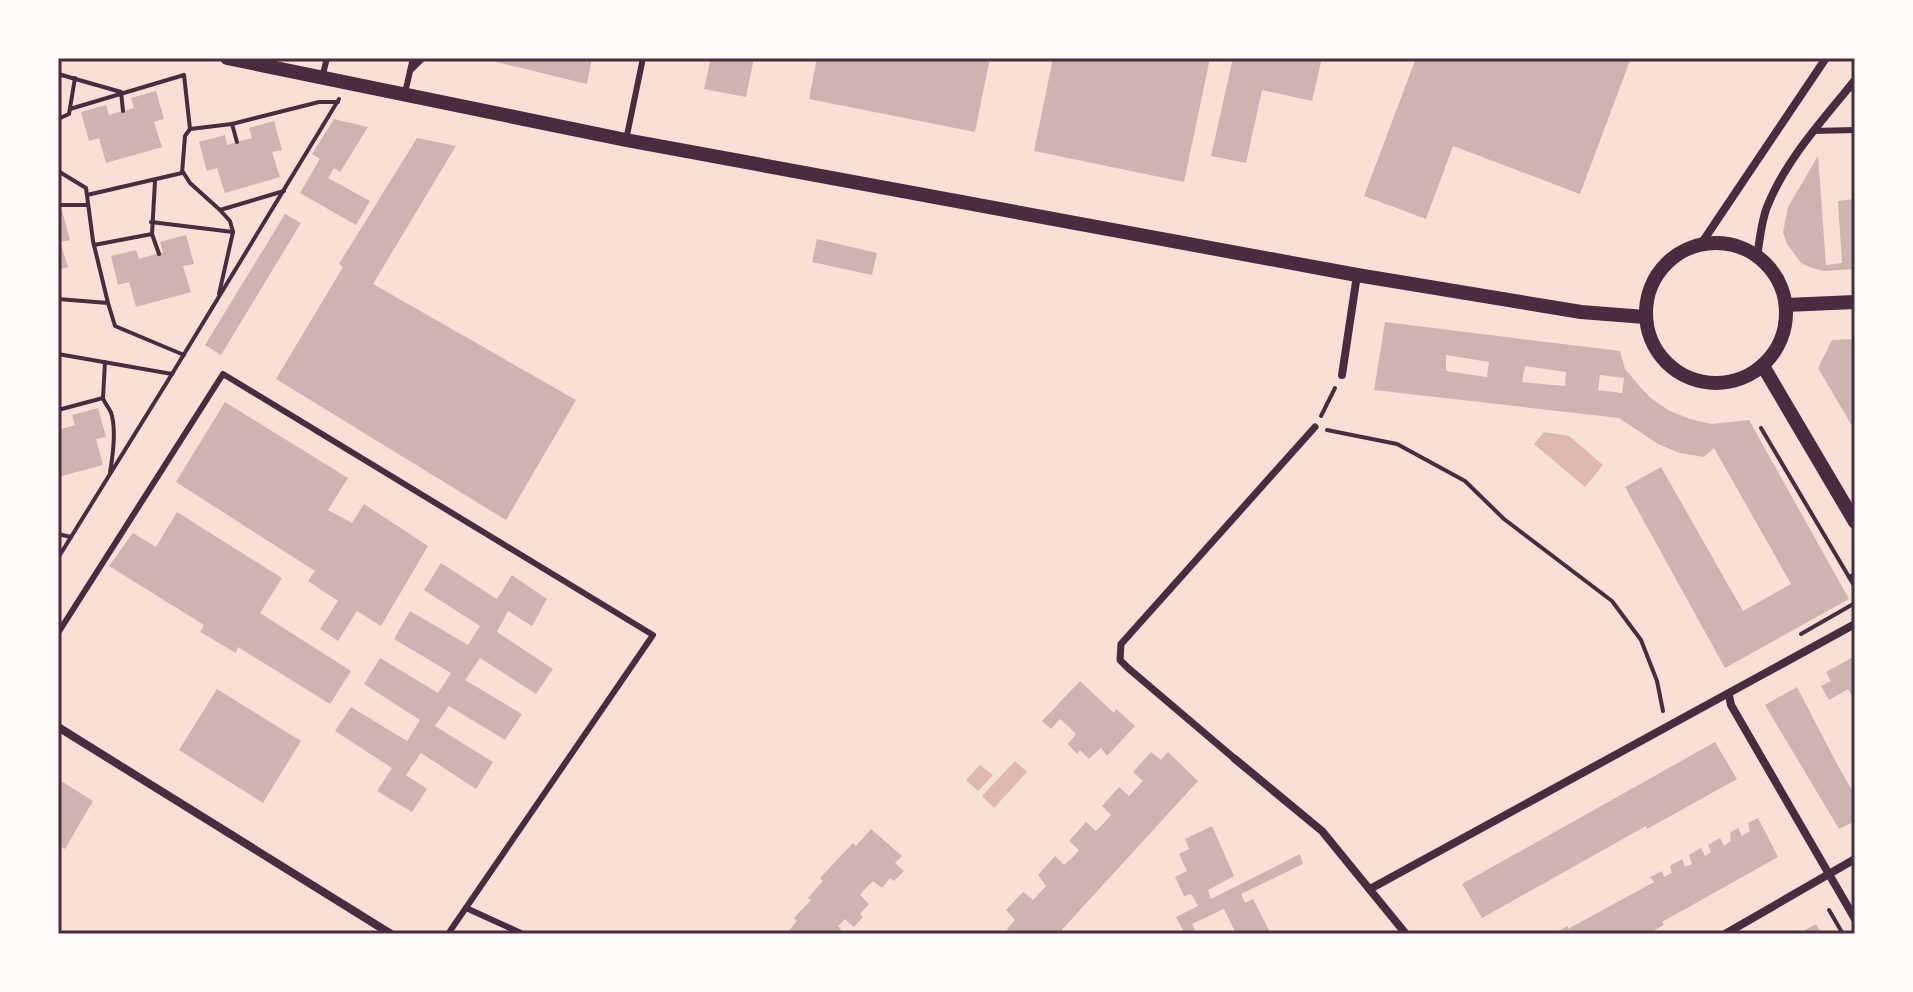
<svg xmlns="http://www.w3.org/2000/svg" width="1913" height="992" font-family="Manrope,sans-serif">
<rect width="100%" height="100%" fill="#f7e1d7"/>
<!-- water -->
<g fill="#dcb8b0">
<path d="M1544 432 1569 436 1603 465 1585 487 1534 444Z"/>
<path d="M1015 761 1027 772 994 808 982 796Z"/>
<path d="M980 765 993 775 978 791 966 780Z"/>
</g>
<!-- building -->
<g fill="#ccb4b1" fill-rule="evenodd">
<path d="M480 58H592L587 84Z"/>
<path d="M699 58H754L746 97 704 89 710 62Z"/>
<path d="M817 58H990L975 132 809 99Z"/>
<path d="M1053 58H1210L1184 182 1034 151Z"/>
<path d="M1233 58H1322L1312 101 1262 90 1246 163 1211 156Z"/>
<path d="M1416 58 1562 59 1631 58 1580 194 1453 146 1426 219 1364 196Z"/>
<path d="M156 91 164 119 154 122 162 147 106 163 99 138 89 141 81 112 106 105 109 115 134 108 131 98Z"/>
<path d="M334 119 368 127 340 172 334 168 328 178 370 201 356 225 300 193 320 159 312 154Z"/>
<path d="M274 121 282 150 272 152 280 177 225 193 217 168 207 171 199 142 225 135 227 145 237 142 252 138 249 128Z"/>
<path d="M417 138 456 146 373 284 576 400 506 520 276 379 343 267 339 264Z"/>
<path d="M1818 156 1826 265 1842 263 1838 201 1855 199V269L1824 271 1812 268 1801 263 1787 244 1783 232 1788 207Z"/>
<path d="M62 211 70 240 60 242 68 267 58 270V212Z"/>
<path d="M285 214 301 223 221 355 205 345Z"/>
<path d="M186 235 194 264 183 266 191 292 136 307 129 282 118 285 111 256 136 250 139 259 163 252 160 242Z"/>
<path d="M817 239 877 253 872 275 812 262Z"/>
<path d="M1385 322 1620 351 1625 369 1642 389 1652 399 1670 411 1690 419 1711 424 1749 420 1849 599 1725 668 1625 487 1661 467 1743 611 1791 584 1714 448 1704 457 1680 453 1658 444 1619 418 1374 390ZM1446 355 1489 362 1487 377 1446 371ZM1525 366 1566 372 1565 386 1522 382ZM1600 375 1624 378 1622 393 1598 390Z"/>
<path d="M1855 339V431L1818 368 1832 340Z"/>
<path d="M225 402 348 478 328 510 352 523 364 504 428 546 381 626 357 611 338 641 320 629 338 601 308 581 315 571 176 482Z"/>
<path d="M98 408 106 437 96 439 103 465 58 477V430L75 425 72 415Z"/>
<path d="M177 512 282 578 260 613 351 671 330 704 238 647 236 653 200 632 204 625 109 566 133 533 156 547Z"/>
<path d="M441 563 497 599 512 575 547 599 532 626 508 611 497 632 553 669 536 694 480 658 465 680 522 714 505 740 449 706 435 726 493 762 476 789 421 753 406 775 427 789 412 812 377 791 392 768 335 731 351 707 407 741 420 720 364 684 380 658 438 693 451 673 394 639 410 611 468 645 480 626 424 590Z"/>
<path d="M1855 656V701L1848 689 1829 700 1821 686 1831 681 1826 672Z"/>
<path d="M1080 681 1114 713 1116 709 1135 726 1107 756 1101 748 1089 759 1080 750 1077 754 1068 744 1076 734 1068 726 1060 719 1051 729 1042 721Z"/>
<path d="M1797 687 1837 764 1853 792 1855 791V821L1839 829 1765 705Z"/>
<path d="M217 689 301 741 263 803 179 750Z"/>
<path d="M1715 742 1737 779 1647 829 1646 826 1482 918 1462 884Z"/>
<path d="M1151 752 1161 760 1168 752 1198 781 1058 934H1013L1007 929 1015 920 1006 910 1023 892 1033 900 1046 886 1038 875 1055 856 1064 865 1072 858 1079 850 1069 841 1086 822 1096 831 1104 823 1111 815 1102 806 1119 787 1129 796 1143 781 1133 772Z"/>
<path d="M58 779 93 801 65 849 58 845Z"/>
<path d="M1758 818 1778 857 1662 922 1664 925 1648 934H1553L1568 926V929L1654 882 1650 877 1662 871 1664 877 1672 873 1670 866 1682 859 1685 867 1692 864 1689 855 1701 848 1705 856 1711 852 1708 845 1720 838 1724 846 1731 841 1730 833 1738 828 1742 836 1750 831 1748 823Z"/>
<path d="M1212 826 1234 876 1208 890 1211 899 1300 854 1303 864 1241 894 1245 903 1253 899 1271 934H1236L1224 909 1192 924 1195 930 1185 934 1176 917 1198 906 1191 894 1184 896 1175 877 1187 871 1179 854 1189 849 1185 839Z"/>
<path d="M871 829 902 856 895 863 904 871 894 881 890 878 882 888 873 881 866 888 860 895 869 904 860 914 863 917 854 927 845 919 838 926 841 929 837 934H786L797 921 794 918 811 900 808 898 823 881 820 878 853 843 856 846Z"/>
<path d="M1816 924 1822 934H1798Z"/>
</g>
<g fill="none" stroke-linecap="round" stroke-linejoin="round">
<!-- path -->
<g stroke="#4a2c40" stroke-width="4">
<path d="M58 74 121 92 123 111"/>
<path d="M70 109 184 75 190 129 185 136 182 173 87 195"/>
<path d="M58 119 69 114 75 78"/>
<path d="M232 124 319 102H338"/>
<path d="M190 129 232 124 237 142"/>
<path d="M58 171 86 188 93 241 108 303"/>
<path d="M183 172 190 183 220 210"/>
<path d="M58 205H88"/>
<path d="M151 222 233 232 219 294"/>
<path d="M233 232 230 221 220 210 284 191"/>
<path d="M152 234 155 181"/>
<path d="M94 245 152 234 159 254"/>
<path d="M58 299 108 303 115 326 184 355"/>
<path d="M58 354 172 374 339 99"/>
<path d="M103 398C105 405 111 409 112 416 116 433 113 455 110 472"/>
<path d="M58 410 103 398 105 362"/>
<path d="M1321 416 1335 388"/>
<path d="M1761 428 1849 577"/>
<path d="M1327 430 1397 444 1465 481 1504 519 1612 601 1641 640 1657 681 1663 711"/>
<path d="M58 534 71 537"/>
<path d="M58 558 172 374"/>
<path d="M1855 574 1849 577 1855 587"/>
<path d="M1801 634 1855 603"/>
<path d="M1829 910 1843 934"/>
</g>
<!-- service -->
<g stroke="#4a2c40" stroke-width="6">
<path d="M410 71 423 58"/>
<path d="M322 78 327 58"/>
<path d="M405 93 413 58"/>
<path d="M1813 131 1855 130"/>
<path d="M626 140 643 58"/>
<path d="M58 633 223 374 653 635 448 934"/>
<path d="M466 908 523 934"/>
</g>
<!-- pedestrian -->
<path stroke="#4a2c40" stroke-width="7" d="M1235 759 1128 668 1120 660 1121 644 1315 427"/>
<!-- minor -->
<g stroke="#4a2c40" stroke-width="8">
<path d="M1701 244 1826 58"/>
<path d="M1757 256C1760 240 1761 222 1767 207 1786 159 1823 120 1855 80"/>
<path d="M1342 375 1357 275"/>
<path d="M1729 695 1731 705 1855 919"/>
<path d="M58 727 391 934"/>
<path d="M1235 759 1322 831 1406 934"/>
<path d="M1370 889 1855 624"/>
<path d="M1725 934 1855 859"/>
</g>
<!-- tertiary -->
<g stroke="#4a2c40" stroke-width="14">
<path d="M227 58 626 140 1357 275 1581 312 1645 317"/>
<circle cx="1716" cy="313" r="70"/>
<path d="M1786 305 1855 302"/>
<path d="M1763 366 1855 522"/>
</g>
</g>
<!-- border -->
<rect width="1913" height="992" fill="none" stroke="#fffaf5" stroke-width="120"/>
<rect x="60" y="60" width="1793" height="872" fill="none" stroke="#4a2c40" stroke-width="3"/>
</svg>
